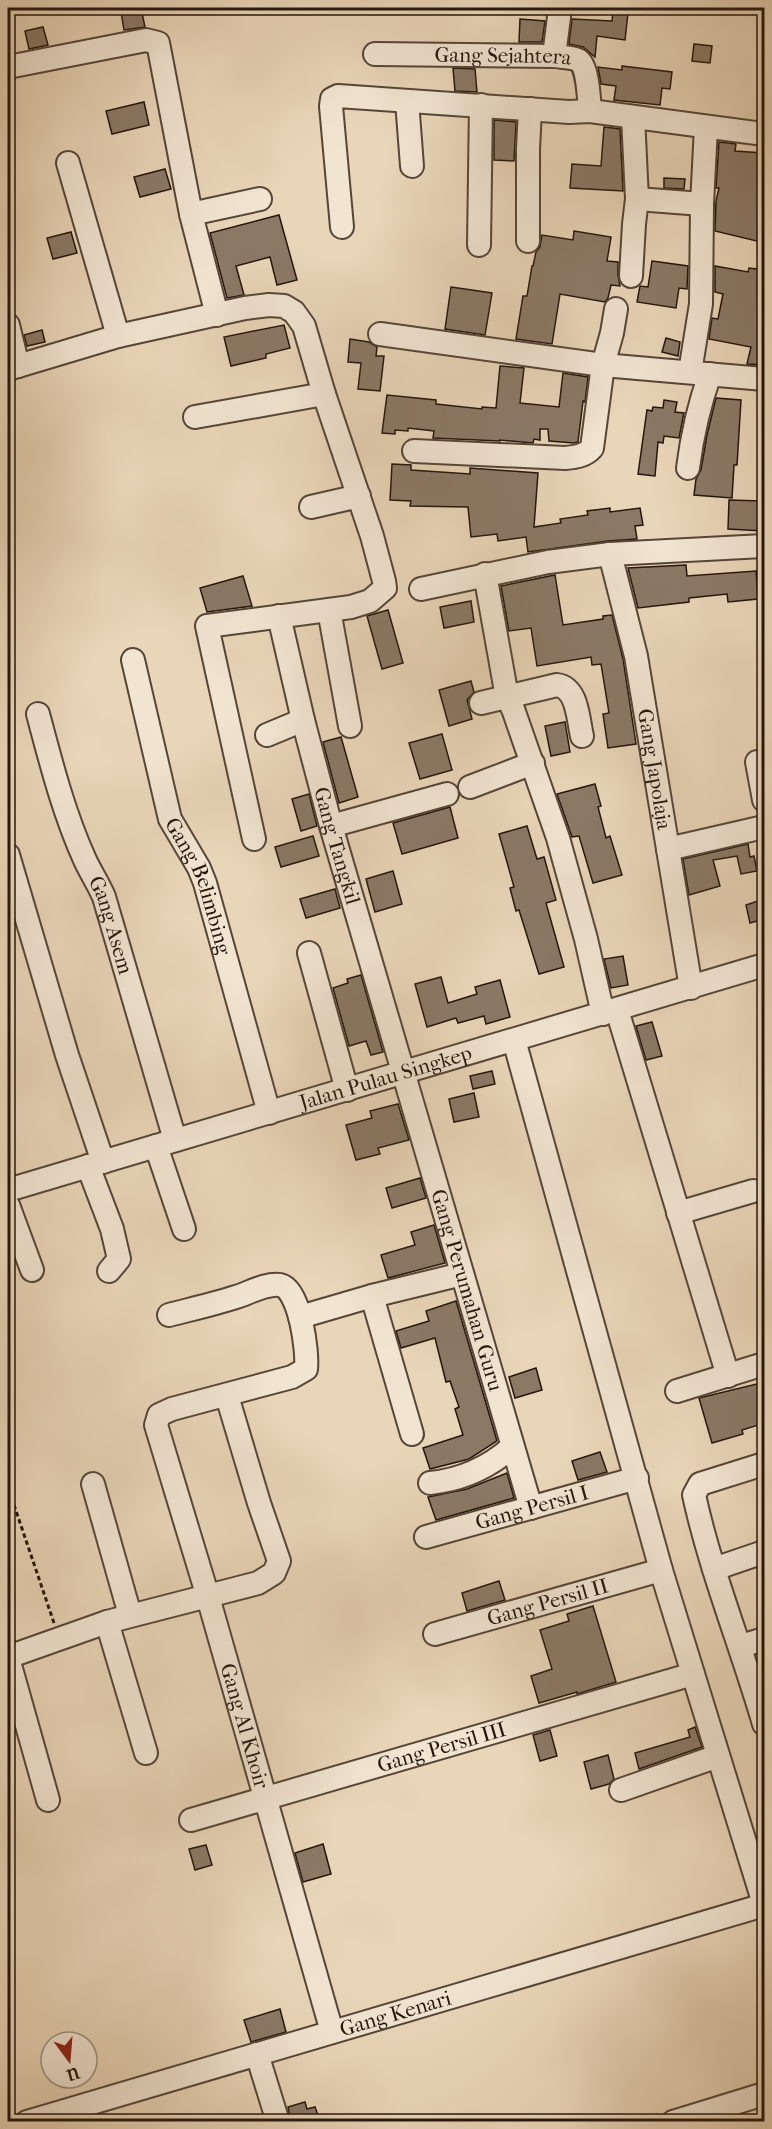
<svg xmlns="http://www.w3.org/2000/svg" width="772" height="2129" font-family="'IM FELL French Canon',serif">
<rect width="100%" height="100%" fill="#e9d5b8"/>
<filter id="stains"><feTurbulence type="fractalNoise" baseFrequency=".00333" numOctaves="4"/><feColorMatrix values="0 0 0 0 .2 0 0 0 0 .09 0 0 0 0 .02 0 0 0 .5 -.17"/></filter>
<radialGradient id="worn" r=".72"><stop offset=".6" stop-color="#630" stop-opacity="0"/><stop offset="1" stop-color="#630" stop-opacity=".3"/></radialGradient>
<!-- building -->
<g fill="#8b7966" stroke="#25160d" stroke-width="1.5">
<path d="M141 8 145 27 124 30 121 12Z"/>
<path d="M613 11 628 13 625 40 597 36 595 57 583 47 569 44 572 19 612 21Z"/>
<path d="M520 19 545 21 542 42H519Z"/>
<path d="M43 27 48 45 29 49 25 31Z"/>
<path d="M694 44 712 46 710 63 692 61Z"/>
<path d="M622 66 672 72 670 89 662 88 660 105 614 100 616 86 601 84 598 67 622 70Z"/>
<path d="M453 68 475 69 477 92 455 91Z"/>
<path d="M144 102 149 125 112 134 106 111Z"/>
<path d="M494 120 516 122 514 161 494 160Z"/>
<path d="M604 127 620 129 623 191 570 188 572 164 601 166Z"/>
<path d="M719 142 736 144 735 151 765 153V243L715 231 716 201 719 188H716Z"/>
<path d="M165 169 171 189 140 197 134 177Z"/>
<path d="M664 178 685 179 684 189 664 188Z"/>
<path d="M279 215 297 280 277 285 270 257 236 266 244 295 227 298 210 233Z"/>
<path d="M574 231 611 237 607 261 618 262V275L620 286 611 285 608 298 605 302 560 294 552 344 516 339 523 296H527L532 266H533L536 252 540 247 542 235 573 240Z"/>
<path d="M71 232 77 253 53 259 47 238Z"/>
<path d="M652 261 688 266 687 289 679 288 676 308 637 302 640 286 648 287Z"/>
<path d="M715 266 748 272 749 268 765 270V365L747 364 751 347 709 339 712 318 718 319 723 294 715 292Z"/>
<path d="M451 287 492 293 485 335 445 329Z"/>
<path d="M284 325 290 348 266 354V358L231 366 224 337Z"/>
<path d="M42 330 45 342 27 346 24 335Z"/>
<path d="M666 338 680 342 678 356 662 352Z"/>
<path d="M350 339 369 342 377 347 376 356H384L380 391 358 389 361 363 348 362Z"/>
<path d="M500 366 524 368 520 403 559 407 563 373 588 377 585 402 583 401 578 442 574 443 549 441 548 429H540V440L534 439 533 443 500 440V441L433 438 434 431 408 428V431L395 430V434L382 433 387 395 436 400V404L482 409V407L496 408Z"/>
<path d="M716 398 741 400 737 465H734L732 498 694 495 696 479 701 470 707 435Z"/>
<path d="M664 400 677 402 675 412 684 413 679 438 664 436 663 443 658 442 655 476 638 474 647 410 652 411 653 407 663 408Z"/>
<path d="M392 464 411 465V470L470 474V468L538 473 534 527 561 523 560 519 588 515 587 511 610 508V512L640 508 643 525 635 526 637 539 608 541 528 552 526 537 498 541 497 534 471 537 468 507 410 506 411 501 390 500Z"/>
<path d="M729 500 765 501V531L728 529Z"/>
<path d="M686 565 687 576 756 571 758 599 728 602 727 594 689 598V602L638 608 628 568Z"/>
<path d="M555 575 563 625 603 619V616L612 615 623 659 636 744 608 748 603 714 609 713 601 664 592 665 591 657 537 666 531 628 509 631 501 586Z"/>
<path d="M243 576 252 606 207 612 200 588Z"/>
<path d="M471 601 474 622 444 628 440 607Z"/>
<path d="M388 610 403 663 382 669 367 616Z"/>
<path d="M471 681 474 692 467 700 472 719 449 726 439 690Z"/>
<path d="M565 722 570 752 551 756 545 726Z"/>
<path d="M442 734 452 770 420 779 409 743Z"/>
<path d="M341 737 358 797 339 803 323 742Z"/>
<path d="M595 784 601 806 598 807 606 838 610 836 622 875 593 883 579 836 572 837 557 794Z"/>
<path d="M309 794 317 826 301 831 292 799Z"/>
<path d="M450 807 458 838 402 854 393 823Z"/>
<path d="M527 826 537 859 544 857 556 900 546 903 564 967 539 974 519 910 516 911 510 888 514 887 499 834Z"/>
<path d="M313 836 319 856 281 867 275 847Z"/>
<path d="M748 844 750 857 754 856 757 871 741 874 737 856 713 860 720 886 689 895 683 859Z"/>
<path d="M393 871 402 904 375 912 366 879Z"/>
<path d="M335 889 340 908 306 918 300 899Z"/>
<path d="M758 901 764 919 750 923 746 905Z"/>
<path d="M623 956 628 985 611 988 604 959Z"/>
<path d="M361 975 383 1052 371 1055 366 1041 349 1046 333 988 348 983 347 979Z"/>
<path d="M441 977 448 1003 477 994 475 987 500 980 510 1017 486 1024 484 1016 458 1023 456 1018 427 1027 415 984Z"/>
<path d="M652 1022 662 1056 646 1060 636 1026Z"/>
<path d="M492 1071 495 1084 473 1089 470 1076Z"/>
<path d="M474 1093 479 1117 454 1122 449 1099Z"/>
<path d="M398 1104 409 1140 378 1148 380 1154 356 1160 346 1125 372 1118 370 1111Z"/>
<path d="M420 1178 426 1198 392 1208 386 1188Z"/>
<path d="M434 1225 445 1263 388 1278 381 1255 415 1245 411 1232Z"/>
<path d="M456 1301 497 1441 469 1459 430 1469 423 1448 463 1435 455 1409 459 1407 450 1381 446 1382 435 1338 401 1348 396 1331 429 1321 426 1311Z"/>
<path d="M536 1368 542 1390 515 1398 509 1377Z"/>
<path d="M765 1382V1423L742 1430 743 1434 712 1443 699 1398Z"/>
<path d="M600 1452 607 1472 578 1480 572 1461Z"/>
<path d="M507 1473 514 1498 436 1520 428 1497 467 1489Z"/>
<path d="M499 1581 505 1600 467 1611 462 1593Z"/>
<path d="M593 1606 616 1682 577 1694V1692L539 1703 531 1676 552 1669 540 1630 569 1621 567 1614Z"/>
<path d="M695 1727 702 1747 639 1769 635 1753 690 1737 688 1730Z"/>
<path d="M550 1730 557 1756 540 1761 533 1735Z"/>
<path d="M608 1755 614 1779 609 1784 591 1789 584 1762Z"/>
<path d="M323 1844 331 1874 303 1882 295 1853Z"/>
<path d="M206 1845 212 1865 195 1870 189 1849Z"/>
<path d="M280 2009 286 2032 251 2042 244 2020Z"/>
<path d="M305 2102 307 2109 315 2107 320 2121H291L288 2107Z"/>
</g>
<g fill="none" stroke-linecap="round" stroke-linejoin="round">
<!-- minor casing -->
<g stroke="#564638" stroke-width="26">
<g id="minor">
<path id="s1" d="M375 54 554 56C561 57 572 57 578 60 588 66 589 100 590 111"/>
<path d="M554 56 559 17 558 8"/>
<path d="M8 67 146 40 158 43 191 214 217 315"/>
<path d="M407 101 412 166"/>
<path d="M68 163 118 336"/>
<path d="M637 199 702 204"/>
<path d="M191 214 260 199"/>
<path d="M342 227 331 106 332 99 338 96 569 112 590 111 764 134"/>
<path d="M528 241V149L530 109"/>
<path d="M479 245 481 105"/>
<path d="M631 276 634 224 637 199 633 117"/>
<path d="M8 325 18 366"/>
<path d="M380 334 603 365 764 379"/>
<path d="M8 369 118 336 245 308 269 305 284 306 294 312 304 326 324 394 372 536 384 581 385 588 370 601 351 607 207 626 254 839"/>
<path d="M690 372 701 304 702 204 706 127"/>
<path d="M195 417 324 394"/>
<path d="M414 451 565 458C576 457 585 456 592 448L603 365 612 333 616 309"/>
<path d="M688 468C692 436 699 405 710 374"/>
<path d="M311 507 359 496"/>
<path id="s2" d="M610 554 636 656 691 988"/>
<path d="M485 574 507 697 513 709 558 838 586 939 603 1014"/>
<path d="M421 589 548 562 610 554 764 546"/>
<path d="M329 610 350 726"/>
<path id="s3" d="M279 616 303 720 331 826 531 1508"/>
<path id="s4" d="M133 660 170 819 199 868 205 883 269 1113"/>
<path d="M481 703 557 685C578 688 578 720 582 736"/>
<path id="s5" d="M38 714C51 763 64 814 85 860 91 873 99 885 104 897L175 1140"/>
<path d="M267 735 303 720"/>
<path d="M757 762 764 800"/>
<path d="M470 787 533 763"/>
<path d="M331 826 447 794"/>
<path d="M668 849 764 827"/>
<path d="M8 855 67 1055 103 1162"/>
<path d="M309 953 347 1090"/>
<path d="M617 1010 728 1376"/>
<path d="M514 1040 661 1570 764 1904"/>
<path d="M156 1146 184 1229"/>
<path d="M88 1166 112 1229 119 1259 109 1271"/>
<path id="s6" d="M8 1190 764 965"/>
<path d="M8 1205 32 1270"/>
<path d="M678 1213 753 1191"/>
<path d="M372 1296 412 1434"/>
<path id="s7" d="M169 1315C192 1309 214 1304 236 1297 249 1293 266 1283 280 1285 300 1289 308 1352 306 1369L292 1377 172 1409 159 1415 156 1425 208 1597 332 2032"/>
<path d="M300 1317 372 1296 462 1274"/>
<path d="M677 1391 764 1364"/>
<path d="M764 1464 700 1484 694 1495C711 1573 742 1648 764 1724"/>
<path d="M430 1483C461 1480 488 1468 512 1447"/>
<path d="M93 1484 130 1615"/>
<path id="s8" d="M426 1537 637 1478"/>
<path d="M714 1569 764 1552"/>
<path d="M107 1622 146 1753"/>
<path id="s9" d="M435 1634 661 1570"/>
<path d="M741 1646 764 1639"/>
<path d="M8 1657 107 1622 258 1583 274 1573 279 1561 259 1503 227 1396"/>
<path d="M8 1658 48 1800"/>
<path d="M621 1790 718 1756"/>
<path id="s10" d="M191 1820 693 1674"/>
<path d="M257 2054 278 2122"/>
<path id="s11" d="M27 2122 764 1905"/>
<path d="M673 2122 764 2094"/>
</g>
</g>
<!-- path -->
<path stroke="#25160d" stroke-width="3" stroke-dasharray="4.5 3" stroke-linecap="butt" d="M14 1505 54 1623"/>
<!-- minor -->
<use href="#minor" stroke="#f1e4d1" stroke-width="22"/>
</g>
<g text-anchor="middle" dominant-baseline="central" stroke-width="4.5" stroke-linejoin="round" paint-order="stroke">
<!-- street labels -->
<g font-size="21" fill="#25160d" stroke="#f1e4d1">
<text stroke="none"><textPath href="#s1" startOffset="128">Gang Sejahtera</textPath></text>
<text stroke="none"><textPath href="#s2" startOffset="220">Gang Japolaja</textPath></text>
<text stroke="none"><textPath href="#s3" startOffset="237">Gang Tangkil</textPath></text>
<text stroke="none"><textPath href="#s4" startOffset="237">Gang Belimbing</textPath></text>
<text stroke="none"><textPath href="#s5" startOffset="224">Gang Asem</textPath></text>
<text stroke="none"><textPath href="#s6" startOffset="394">Jalan Pulau Singkep</textPath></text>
<text stroke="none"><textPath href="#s3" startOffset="700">Gang Perumahan Guru</textPath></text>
<text stroke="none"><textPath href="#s8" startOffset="110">Gang Persil I</textPath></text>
<text stroke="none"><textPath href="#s9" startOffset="117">Gang Persil II</textPath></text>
<text stroke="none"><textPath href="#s7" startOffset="686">Gang Al Khoir</textPath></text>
<text stroke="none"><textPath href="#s10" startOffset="261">Gang Persil III</textPath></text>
<text stroke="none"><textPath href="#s11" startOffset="384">Gang Kenari</textPath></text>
</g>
</g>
<!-- margin -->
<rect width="772" height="2129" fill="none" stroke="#e9d5b8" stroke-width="30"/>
<rect x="9" y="9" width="754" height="2111" fill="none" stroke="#25160d" stroke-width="3"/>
<rect x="15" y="15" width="742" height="2099" fill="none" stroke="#25160d" stroke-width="1.5"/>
<!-- north arrow -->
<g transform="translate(69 2060) rotate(164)"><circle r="28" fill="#f1e4d1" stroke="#9f9283" stroke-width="1.5"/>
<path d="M0-4.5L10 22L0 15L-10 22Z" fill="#8f2418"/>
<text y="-9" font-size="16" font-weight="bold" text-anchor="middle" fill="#25160d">U</text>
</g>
<rect width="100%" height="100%" filter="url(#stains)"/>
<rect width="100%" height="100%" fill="url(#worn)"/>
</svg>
